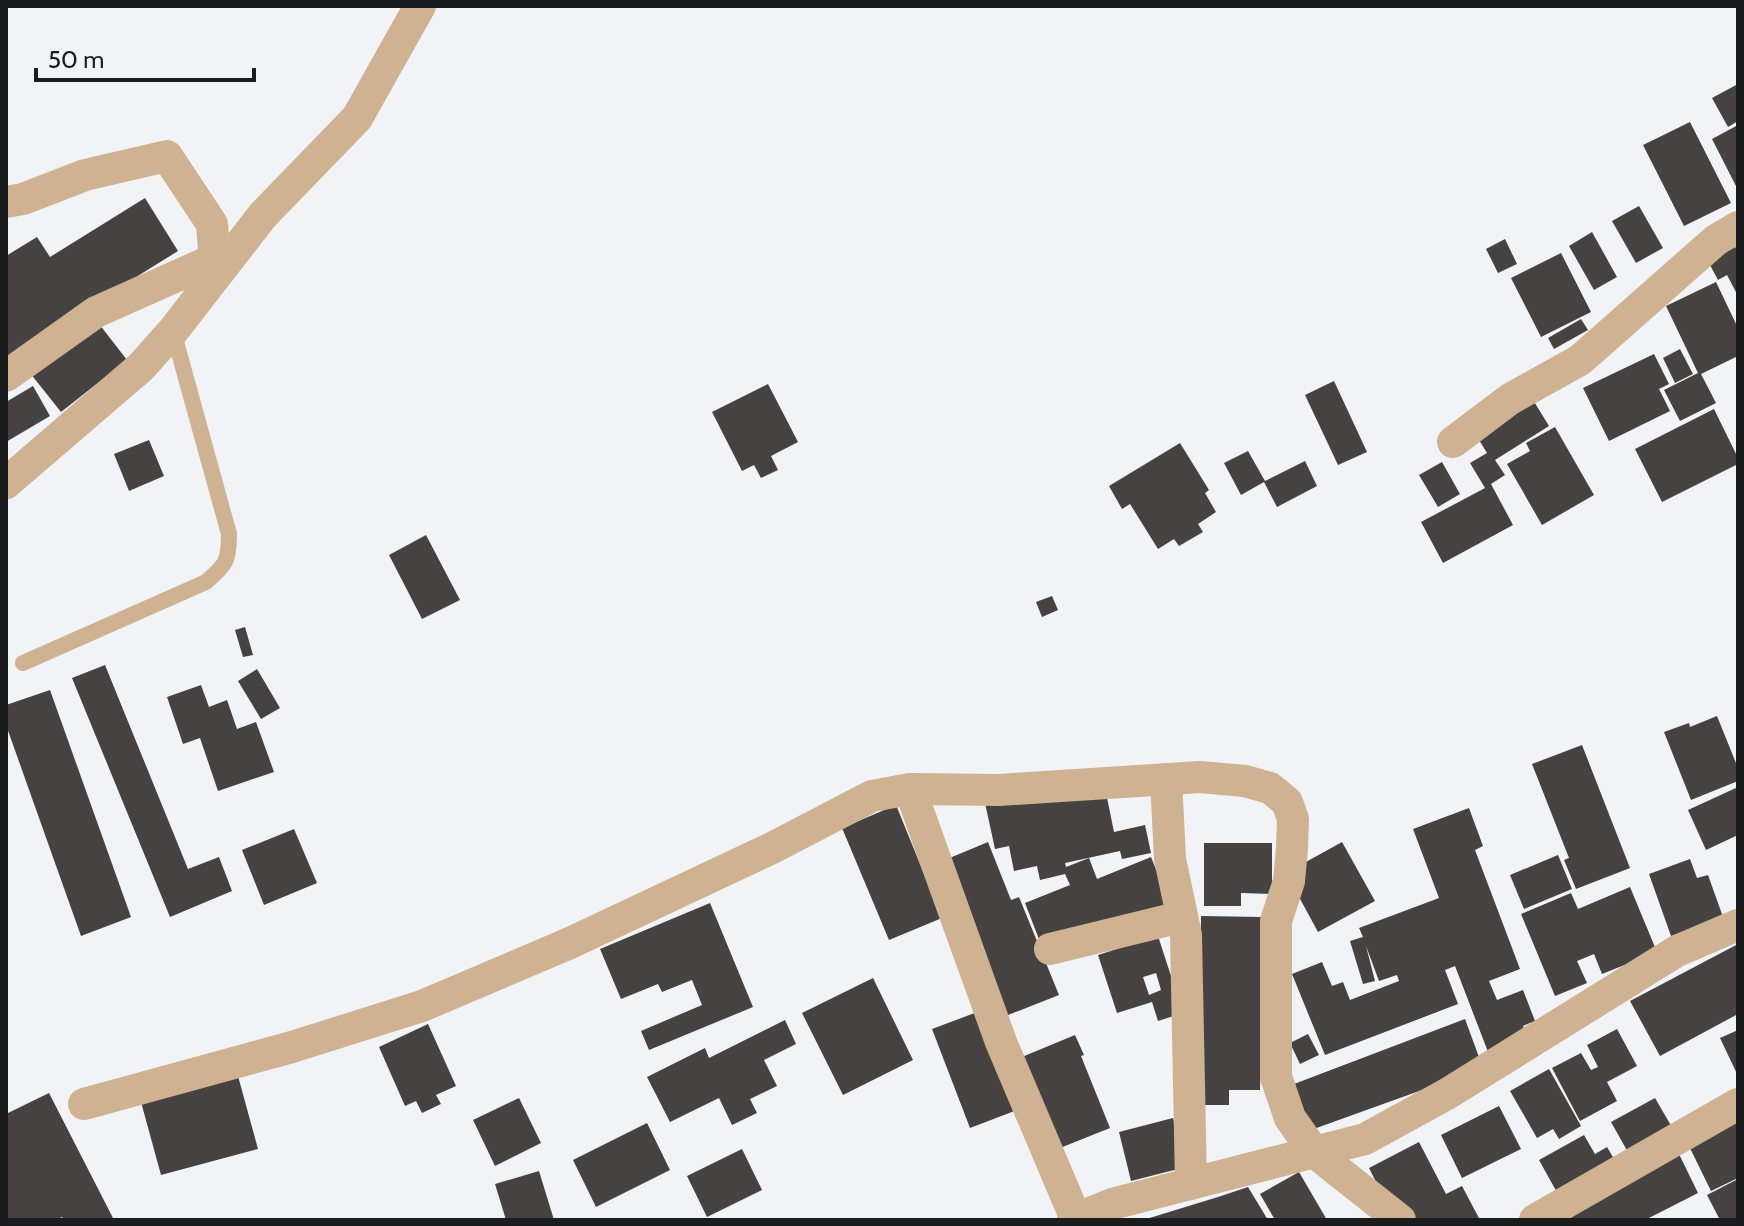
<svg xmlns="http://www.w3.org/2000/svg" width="1744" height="1226" font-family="Cabin,sans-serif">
<rect width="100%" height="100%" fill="#f1f3f6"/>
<!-- building -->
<g fill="#464242" fill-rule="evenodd">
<path d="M1738 84V121L1728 127 1712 98Z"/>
<path d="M1690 122 1731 203 1684 226 1643 145Z"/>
<path d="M1738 125V190L1712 139Z"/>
<path d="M145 198 178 251 12 354 6 372V256L37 237 50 257Z"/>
<path d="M1639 206 1663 248 1636 263 1612 221Z"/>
<path d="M1592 232 1617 277 1594 290 1569 246Z"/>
<path d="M1729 236 1738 252V296L1727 275 1718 280 1702 250Z"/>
<path d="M1505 239 1517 264 1498 273 1486 249Z"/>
<path d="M1561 253 1591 312 1541 337 1511 278Z"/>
<path d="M1716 282 1738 328V356L1701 374 1716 403 1680 421 1664 390 1698 373 1666 306Z"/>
<path d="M1581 319 1588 330 1554 349 1548 338Z"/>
<path d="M96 320 127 360 61 412 30 373Z"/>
<path d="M1680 349 1693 374 1675 383 1663 358Z"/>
<path d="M1654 354 1669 384 1659 389 1670 411 1609 441 1583 388Z"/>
<path d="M1334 381 1367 452 1338 465 1305 395Z"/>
<path d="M768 384 798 442 771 456 778 470 761 478 754 465 742 471 712 412Z"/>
<path d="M33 386 50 416 6 442V402Z"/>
<path d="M1533 400 1549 426 1495 460 1505 475 1491 484 1513 525 1443 563 1421 522 1485 488 1470 463 1487 453 1476 435Z"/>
<path d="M1714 409 1738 458V464L1662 502 1635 449Z"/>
<path d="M1555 427 1594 495 1542 525 1507 464 1530 451 1526 443Z"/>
<path d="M149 440 164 476 129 491 114 454Z"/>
<path d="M1180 443 1209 490 1205 493 1216 512 1198 524 1203 532 1179 546 1174 539 1158 549 1130 504 1122 509 1109 486Z"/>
<path d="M1248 451 1265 481 1305 461 1317 486 1277 507 1264 482 1241 495 1224 463Z"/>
<path d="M1442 462 1460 494 1438 507 1419 475Z"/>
<path d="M426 535 460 600 422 619 389 555Z"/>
<path d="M1052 596 1058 610 1042 617 1036 602Z"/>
<path d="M245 627 253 655 243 657 235 630Z"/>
<path d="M105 665 188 869 219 857 232 891 170 917 72 678Z"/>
<path d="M257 669 280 708 261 719 238 681Z"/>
<path d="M201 685 209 707 227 700 237 729 256 722 274 772 218 791 200 738 183 744 167 697Z"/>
<path d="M50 690 131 917 81 936 6 725V705Z"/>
<path d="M1717 716 1738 768V781L1691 800 1664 732 1689 723 1690 727Z"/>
<path d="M1582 745 1630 868 1576 889 1564 860 1569 858 1532 764Z"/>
<path d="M1103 778 1114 832 1145 825 1151 853 1122 859 1120 851 1065 863 1066 867 1089 858 1097 879 1151 857 1170 904 1042 947 1025 903 1070 885 1065 874 1040 880 1037 866 1014 871 1009 846 995 849 985 803Z"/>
<path d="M1738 787V835L1706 850 1688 810Z"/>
<path d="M896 805 942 918 889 940 842 828Z"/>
<path d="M1469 808 1483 846 1475 850 1520 969 1489 981 1497 1000 1523 990 1535 1021 1523 1026 1529 1042 1490 1057 1455 966 1445 970 1458 1004 1325 1055 1292 974 1322 962 1332 986 1343 982 1350 1000 1399 981 1397 975 1379 981 1366 946 1375 981 1363 984 1350 941 1363 937 1359 928 1439 898 1413 829Z"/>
<path d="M294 829 317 883 264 905 242 850Z"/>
<path d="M988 842 1011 900 1019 897 1059 995 1003 1017 940 862Z"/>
<path d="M1342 842 1375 901 1318 932 1286 873Z"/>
<path d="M1204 843H1272V894L1241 893V906H1204Z"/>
<path d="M1558 855 1572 889 1524 909 1510 875Z"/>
<path d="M1690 859 1697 878 1708 875 1723 917 1671 936 1649 874Z"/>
<path d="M1630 887 1657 952 1602 974 1594 954 1577 961 1587 983 1555 996 1521 914 1571 893 1578 909Z"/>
<path d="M710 903 753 1007 649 1050 641 1031 702 1005 692 980 662 992 658 984 621 999 600 949Z"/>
<path d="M1201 916 1262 917 1260 1090H1229V1105H1199Z"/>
<path d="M1158 936 1183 1013 1158 1021 1152 1002 1117 1013 1098 955ZM1156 973 1161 990 1149 995 1143 977Z"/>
<path d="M1738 944V1014L1660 1056 1630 1001Z"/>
<path d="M873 978 913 1060 843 1095 802 1013Z"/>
<path d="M980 1011 1017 1110 970 1128 932 1029Z"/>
<path d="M1465 1019 1483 1068 1311 1130 1294 1084Z"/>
<path d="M785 1020 796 1044 764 1060 777 1086 750 1099 757 1113 732 1125 719 1098 670 1122 647 1077 705 1048 709 1058Z"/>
<path d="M428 1024 456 1086 436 1095 441 1104 422 1113 416 1101 405 1106 379 1047Z"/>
<path d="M1617 1029 1637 1066 1607 1082 1617 1101 1580 1121 1552 1068 1581 1053 1591 1070 1598 1067 1587 1045Z"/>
<path d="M1738 1030V1076L1720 1038Z"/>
<path d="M1308 1034 1319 1055 1300 1064 1290 1043Z"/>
<path d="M1075 1035 1084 1055 1081 1056 1110 1128 1055 1150 1017 1059Z"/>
<path d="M1549 1069 1581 1126 1559 1139 1553 1129 1537 1138 1510 1091Z"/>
<path d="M238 1076 258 1149 161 1175 141 1102Z"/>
<path d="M49 1093 113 1218 109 1220H63L62 1217 56 1220H6V1114Z"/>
<path d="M519 1098 541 1143 495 1166 473 1120Z"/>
<path d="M1655 1098 1673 1129 1629 1154 1611 1122Z"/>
<path d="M1499 1106 1521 1149 1462 1178 1441 1135Z"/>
<path d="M1173 1118 1186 1167 1131 1181 1119 1132Z"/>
<path d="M1738 1122V1178L1711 1191 1689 1146Z"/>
<path d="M647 1123 670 1170 596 1207 573 1160Z"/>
<path d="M1584 1135 1595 1154 1607 1147 1617 1164 1559 1196 1539 1160Z"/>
<path d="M1419 1142 1446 1194 1462 1186 1480 1220H1395L1369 1168Z"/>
<path d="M742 1149 762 1190 707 1217 687 1176Z"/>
<path d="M1678 1152 1698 1193 1645 1220H1557Z"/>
<path d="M539 1171 554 1220H506L495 1184Z"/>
<path d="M1299 1172 1327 1220H1275L1260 1194Z"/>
<path d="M1738 1179V1220H1720L1707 1195Z"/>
<path d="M1248 1187 1268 1220H1143L1218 1197Z"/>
</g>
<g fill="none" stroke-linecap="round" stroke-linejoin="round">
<!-- service -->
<path stroke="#cfb292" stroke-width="16" d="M23 663 206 582C226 565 229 561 229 534L173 331"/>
<!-- minor -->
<g stroke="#cfb292" stroke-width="32">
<path d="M6 202 23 199 85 175 167 156 212 224 216 275"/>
<path d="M6 376 96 312 233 251"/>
<path d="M1453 442 1510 399 1580 360 1716 240 1738 227"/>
<path d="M6 483 141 367 173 331 263 215 357 118 420 6"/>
<path d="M1166 779 1170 859 1186 935 1191 1184"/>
<path d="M910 789 1001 1042 1076 1219"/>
<path d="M1050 949 1181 917"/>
<path d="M84 1104 292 1047 422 1006 570 943 772 848 872 796 910 789 999 790 1200 777 1245 781 1270 788 1287 802 1293 819 1292 848 1289 881 1276 921V1077L1290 1118 1314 1152 1400 1220"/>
<path d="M1073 1220 1112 1204 1365 1139 1447 1094 1677 951 1738 925"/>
<path d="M1535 1220 1738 1104"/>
</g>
</g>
<!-- border -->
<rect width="1744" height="1226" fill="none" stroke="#1b1c1d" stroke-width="16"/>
<!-- scale -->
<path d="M36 68v12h218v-12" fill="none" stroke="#1b1c1d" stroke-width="4"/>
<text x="48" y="68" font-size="24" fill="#1b1c1d" stroke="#f1f3f6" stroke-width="6" paint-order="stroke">50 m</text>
</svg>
